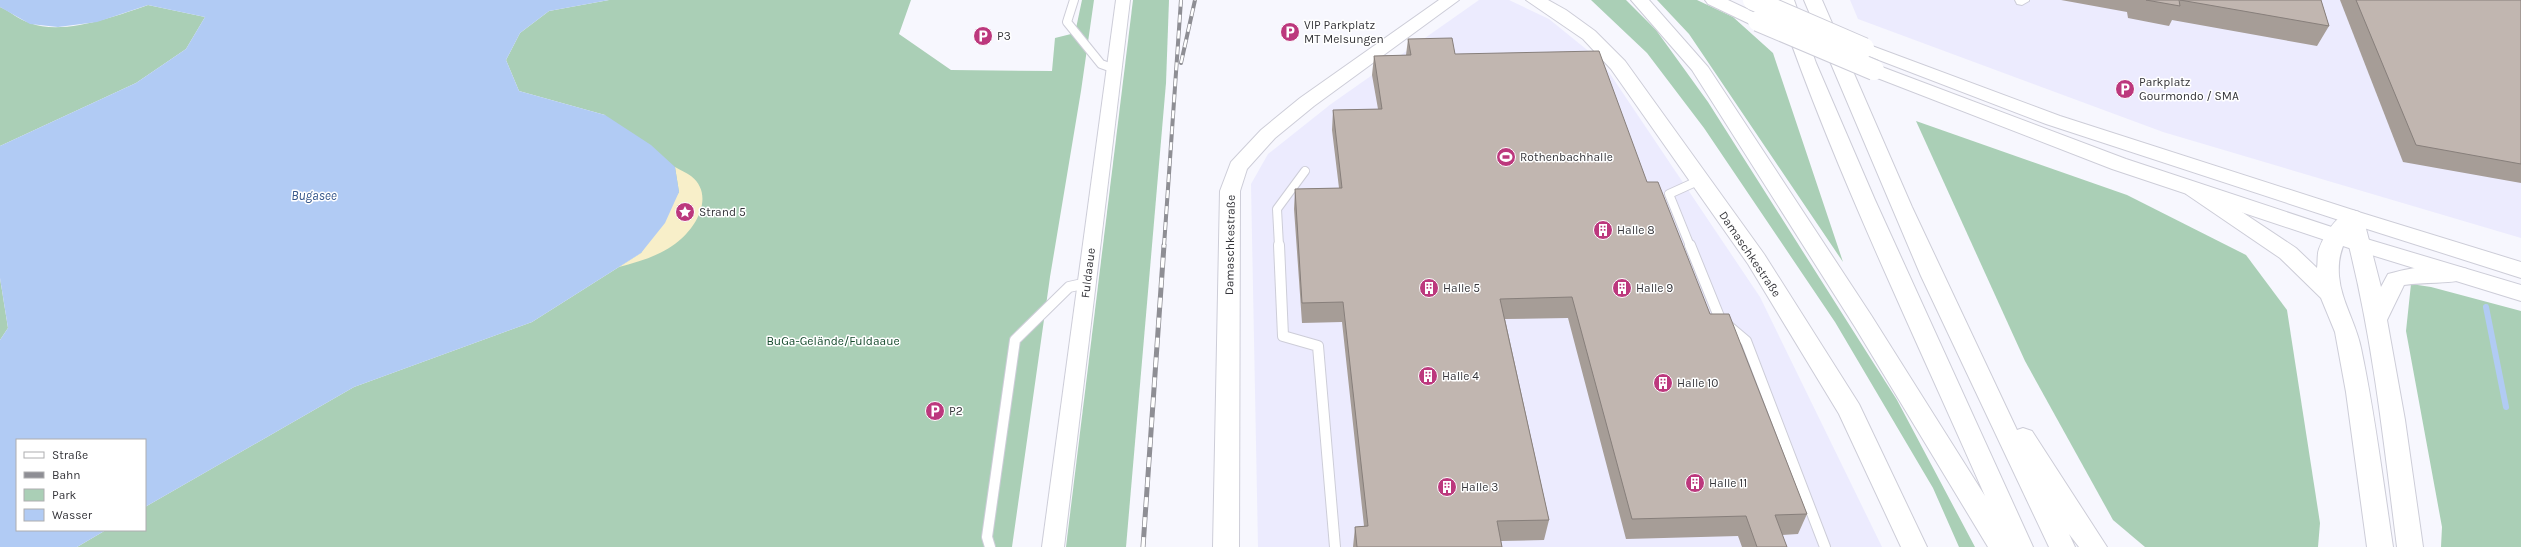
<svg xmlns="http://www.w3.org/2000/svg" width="2521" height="547" font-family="Karla,sans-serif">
<rect width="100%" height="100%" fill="#f7f7fe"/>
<!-- built -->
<g fill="#ecebfe">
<path d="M1479 0H1509L1549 19 1602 62 1760 297 1882 547H1258L1251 184 1268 154 1331 104Z"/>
<path d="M1850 0H2521V238L2163 132 1858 19Z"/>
</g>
<!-- green -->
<g fill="#aacfb6">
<path d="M609 0H911L899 34 951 70 1052 71 1055 38 1075 33 1082 0H1094L1081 91 1050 277 1012 547H77L106 530H145V507L354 387 532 322 641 253 605 115 519 91 506 60 520 33 549 11Z"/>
<path d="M1133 0H1169L1166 83 1126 547H1066Z"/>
<path d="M1591 0H1626L1656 30 1708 102 1897 400 1975 547H1959L1933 488 1835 322 1704 128 1647 53Z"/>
<path d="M1657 0H1697L1733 17 1773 53 1843 262 1689 34Z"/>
<path d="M148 5 205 17 186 49 136 83 0 146V7C10 11 19 20 30 23 63 36 116 16 148 5Z"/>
<path d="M1916 121 2127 195 2246 255 2287 310 2320 523 2318 547H2145L2113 520 2025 361Z"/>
<path d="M0 278 8 328 0 340Z"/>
<path d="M2411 284 2431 287 2521 311V547H2441L2442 527 2406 331Z"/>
</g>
<!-- sand -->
<path fill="#f8efc9" d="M675 167C680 170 687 173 691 176 714 194 698 224 681 239 665 254 639 262 619 267L641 253 679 192Z"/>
<!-- water -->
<path fill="#b1cbf4" d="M0 0H609L549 11 520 33 506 60 519 91 605 115 651 145 675 167 679 192 665 223 641 253 532 322 354 387 145 507V440H17V530H106L77 547H0V340L8 328 0 278V146L136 83 186 49 205 17 148 5 97 22 58 27 30 24 0 7Z"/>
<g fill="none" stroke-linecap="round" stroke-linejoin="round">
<!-- stream -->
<path stroke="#b1cbf4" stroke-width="6" d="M2486 307 2506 407"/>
<!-- lane-far1 casing -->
<g stroke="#cdcdd8" stroke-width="10">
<g id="lane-far1">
<path d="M1074 0 1067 22 1101 64 1115 69"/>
<path d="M1279 246 1277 209 1305 171"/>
<path d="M1690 246 1669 194 1700 180"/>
</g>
</g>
<!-- lane casing -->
<g stroke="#cdcdd8" stroke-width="12">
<g id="lane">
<path d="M1279 245 1283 336 1318 346 1335 547"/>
<path d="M1690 245 1720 319 1746 341 1825 547"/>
<path d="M990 547 987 537 1015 340 1069 287 1087 283"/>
</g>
</g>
<!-- street casing -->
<g stroke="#cdcdd8" stroke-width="2">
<g id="street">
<path d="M1116 0H1130L1064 547H1042Z"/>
<path d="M2015 0H2029V1L2022 5 2017 4Z"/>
</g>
</g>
<!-- secondary casing -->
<g stroke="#cdcdd8" stroke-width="2">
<g id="secondary">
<path d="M1439 0H1459L1314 106 1275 138 1247 169 1240 191 1239 547H1213L1220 191 1231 162 1261 130 1300 98Z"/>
<path d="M1526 0H1548L1566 10 1595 31 1625 61 1764 254 1859 404 1927 547H1901L1839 414 1748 264 1611 69 1583 39Z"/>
<path d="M2352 210 2521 262V278L2345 222 2341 217 2345 212Z"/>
<path d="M2360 237 2521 285V301L2352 249 2349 244 2352 239Z"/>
</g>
</g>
<!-- primary casing -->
<g stroke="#cdcdd8" stroke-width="2">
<g id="primary">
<path d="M1705 0H1728L1764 17 1767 21 1764 25H1752L1708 4Z"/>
<path d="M1864 43 2060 116 2359 212 2363 217 2359 222 2352 224 2345 222 2046 124 1858 52 1855 48 1858 44Z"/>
<path d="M1874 64 2126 159 2368 239 2371 244 2368 249 2360 251 2352 249 2112 169 1867 74 1865 70 1867 66Z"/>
</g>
</g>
<!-- highway casing -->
<g stroke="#cdcdd8" stroke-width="2">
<g id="highway">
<path d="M1631 0H1649L1708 67 1871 315 1985 496C1913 332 1834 170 1776 0H1794L1816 63 1875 200 2033 547H1988L1855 327 1692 70Z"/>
<path d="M1804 0H1822L1912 207 2017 430 2023 428 2032 431 2107 547H2079L2069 534 2075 547H2049L1921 276Z"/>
<path d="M2193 182 2200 184 2296 248 2317 268C2318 262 2317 254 2319 249 2325 233 2341 207 2359 212L2363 217 2381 287 2388 274C2412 267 2443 262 2467 269L2470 274 2467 279C2449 284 2424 282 2404 285L2387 320 2405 420 2423 547H2397C2384 444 2373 339 2347 238 2340 250 2338 261 2339 276 2341 301 2356 323 2361 348 2375 414 2383 481 2393 547H2367L2346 392 2335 332 2321 298 2280 258 2186 194 2183 189 2186 184Z"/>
</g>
</g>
<!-- lane-far1 -->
<use href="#lane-far1" stroke="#fff" stroke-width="8"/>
<!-- lane -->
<use href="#lane" stroke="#fff" stroke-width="10"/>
<!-- street -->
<use href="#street" fill="#fff" fill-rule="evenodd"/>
<!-- secondary -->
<use href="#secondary" fill="#fff" fill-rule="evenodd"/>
<!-- primary -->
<use href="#primary" fill="#fff" fill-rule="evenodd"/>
<!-- highway -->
<use href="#highway" fill="#fff" fill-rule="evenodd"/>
<!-- rail-far1 casing -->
<g stroke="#8e8e94" stroke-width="4">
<g id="rail-far1">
<path d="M1181 63 1195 0"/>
<path d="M1164 246 1181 0"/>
</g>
</g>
<!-- rail casing -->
<g stroke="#8e8e94" stroke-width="5">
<path id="rail" d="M1143 547 1164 245"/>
</g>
<!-- rail-far1 -->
<use href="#rail-far1" stroke="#fff" stroke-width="2.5" stroke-dasharray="8" stroke-linecap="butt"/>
<!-- rail -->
<use href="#rail" stroke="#fff" stroke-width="3.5" stroke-dasharray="10" stroke-linecap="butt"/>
<!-- primary-bridge casing -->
<g stroke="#cdcdd8" stroke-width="22" stroke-linecap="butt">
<g id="primary-bridge">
<path d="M1753 0 1864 48"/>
<path d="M1758 21 1874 70"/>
</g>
</g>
<!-- primary-bridge -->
<use href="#primary-bridge" stroke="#fff" stroke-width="20"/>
</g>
<!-- wall -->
<g fill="#a69d97">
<path d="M2061 0H2321L2329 26 2317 46 2172 20 2169 26 2128 18 2127 12Z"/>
<path d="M2340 0H2521V183L2403 162Z"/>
<path d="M1408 39 1455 54 1647 182 1710 314 1807 514 1798 534 1782 535 1787 547H1742L1738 536 1626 539 1568 318 1505 319 1549 520 1544 540 1501 541 1502 547H1353L1355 527 1364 526 1342 322 1302 323 1294 209 1295 189 1339 188 1332 130 1333 110 1378 109 1372 75 1374 56 1406 55Z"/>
</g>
<!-- building -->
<g fill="#c1b6b0" stroke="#877f7b">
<path d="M2146 0H2179L2180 6Z"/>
<path d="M2180 0H2321L2329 26Z"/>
<path d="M2356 0H2521V164L2416 145Z"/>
<path d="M1452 38 1455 54 1599 51 1647 182H1658L1710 314H1729L1807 514 1775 515 1787 547H1757L1746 516 1632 519 1572 297 1500 299 1549 520 1497 521 1502 547H1357L1355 527 1368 526 1343 302 1302 303 1295 189 1342 188 1333 110 1382 109 1374 56 1411 55 1408 39Z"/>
</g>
<!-- icons -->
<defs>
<g id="parking-disc" transform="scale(1)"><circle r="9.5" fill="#bc387d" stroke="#fff"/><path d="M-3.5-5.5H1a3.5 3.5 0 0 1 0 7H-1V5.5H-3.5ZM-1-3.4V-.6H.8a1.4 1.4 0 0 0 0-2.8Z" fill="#fff"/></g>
<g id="stadium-disc" transform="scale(1)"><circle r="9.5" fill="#bc387d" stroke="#fff"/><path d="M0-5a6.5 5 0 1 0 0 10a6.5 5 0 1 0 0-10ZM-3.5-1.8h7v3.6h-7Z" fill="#fff"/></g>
<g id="sight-disc" transform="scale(1)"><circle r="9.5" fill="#bc387d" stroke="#fff"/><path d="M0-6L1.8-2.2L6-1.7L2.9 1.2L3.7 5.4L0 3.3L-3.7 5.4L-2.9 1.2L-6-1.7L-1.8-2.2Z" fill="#fff"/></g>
<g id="building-disc" transform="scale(1)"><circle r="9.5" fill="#bc387d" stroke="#fff"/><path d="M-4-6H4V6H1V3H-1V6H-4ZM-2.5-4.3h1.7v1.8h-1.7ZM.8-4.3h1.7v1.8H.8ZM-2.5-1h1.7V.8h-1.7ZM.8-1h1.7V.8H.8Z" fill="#fff"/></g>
</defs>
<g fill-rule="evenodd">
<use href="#parking-disc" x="1290" y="32"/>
<use href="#parking-disc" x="983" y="36"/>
<use href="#parking-disc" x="2125" y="89"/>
<use href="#stadium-disc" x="1506" y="157"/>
<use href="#sight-disc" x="685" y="212"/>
<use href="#building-disc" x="1603" y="230"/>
<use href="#building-disc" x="1429" y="288"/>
<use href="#building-disc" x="1622" y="288"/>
<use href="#building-disc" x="1428" y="376"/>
<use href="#building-disc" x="1663" y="383"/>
<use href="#parking-disc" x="935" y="411"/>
<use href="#building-disc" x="1695" y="483"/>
<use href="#building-disc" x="1447" y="487"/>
</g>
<g text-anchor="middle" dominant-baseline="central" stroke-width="3" stroke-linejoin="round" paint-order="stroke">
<!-- poi labels -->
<g font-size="12" fill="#343439" stroke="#fff" text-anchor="start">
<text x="1304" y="25">VIP Parkplatz<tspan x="1304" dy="14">MT Melsungen</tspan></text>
<text x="997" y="36">P3</text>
<text x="2139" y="82">Parkplatz<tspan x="2139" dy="14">Gourmondo / SMA</tspan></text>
<text x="1520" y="157">Rothenbachhalle</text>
<text x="699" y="212">Strand 5</text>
<text x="1617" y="230">Halle 8</text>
<text x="1443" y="288">Halle 5</text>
<text x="1636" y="288">Halle 9</text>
<text x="1442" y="376">Halle 4</text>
<text x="1677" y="383">Halle 10</text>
<text x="949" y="411">P2</text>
<text x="1709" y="483">Halle 11</text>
<text x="1461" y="487">Halle 3</text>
</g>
<!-- street labels -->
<g font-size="12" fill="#343439" stroke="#fff">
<text transform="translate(1230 245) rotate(-89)">Damaschkestraße</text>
<text transform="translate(1750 254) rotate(56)">Damaschkestraße</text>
<text transform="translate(1088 273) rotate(-83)">Fuldaaue</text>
</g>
<!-- park labels -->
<g font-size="12" fill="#154a2c" stroke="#fff">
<text x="833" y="341">BuGa-Gelände/Fuldaaue</text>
</g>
<!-- water labels -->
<g font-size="13" font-style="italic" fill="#35568b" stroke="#fff">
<text x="314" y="195">Bugasee</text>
</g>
</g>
<!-- legend -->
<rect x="16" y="439" width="130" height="92" fill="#ffffff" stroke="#aeaeb0"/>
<rect x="24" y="452" width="20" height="6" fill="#ffffff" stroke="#aeaeb0"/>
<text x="52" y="459" font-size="12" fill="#343439">Straße</text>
<rect x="24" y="472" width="20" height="6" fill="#8e8e94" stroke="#aeaeb0"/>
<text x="52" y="479" font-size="12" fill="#343439">Bahn</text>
<rect x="24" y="489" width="20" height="12" fill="#aacfb6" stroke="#aeaeb0"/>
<text x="52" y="499" font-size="12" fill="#343439">Park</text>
<rect x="24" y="509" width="20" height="12" fill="#b1cbf4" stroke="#aeaeb0"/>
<text x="52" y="519" font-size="12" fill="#343439">Wasser</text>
</svg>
